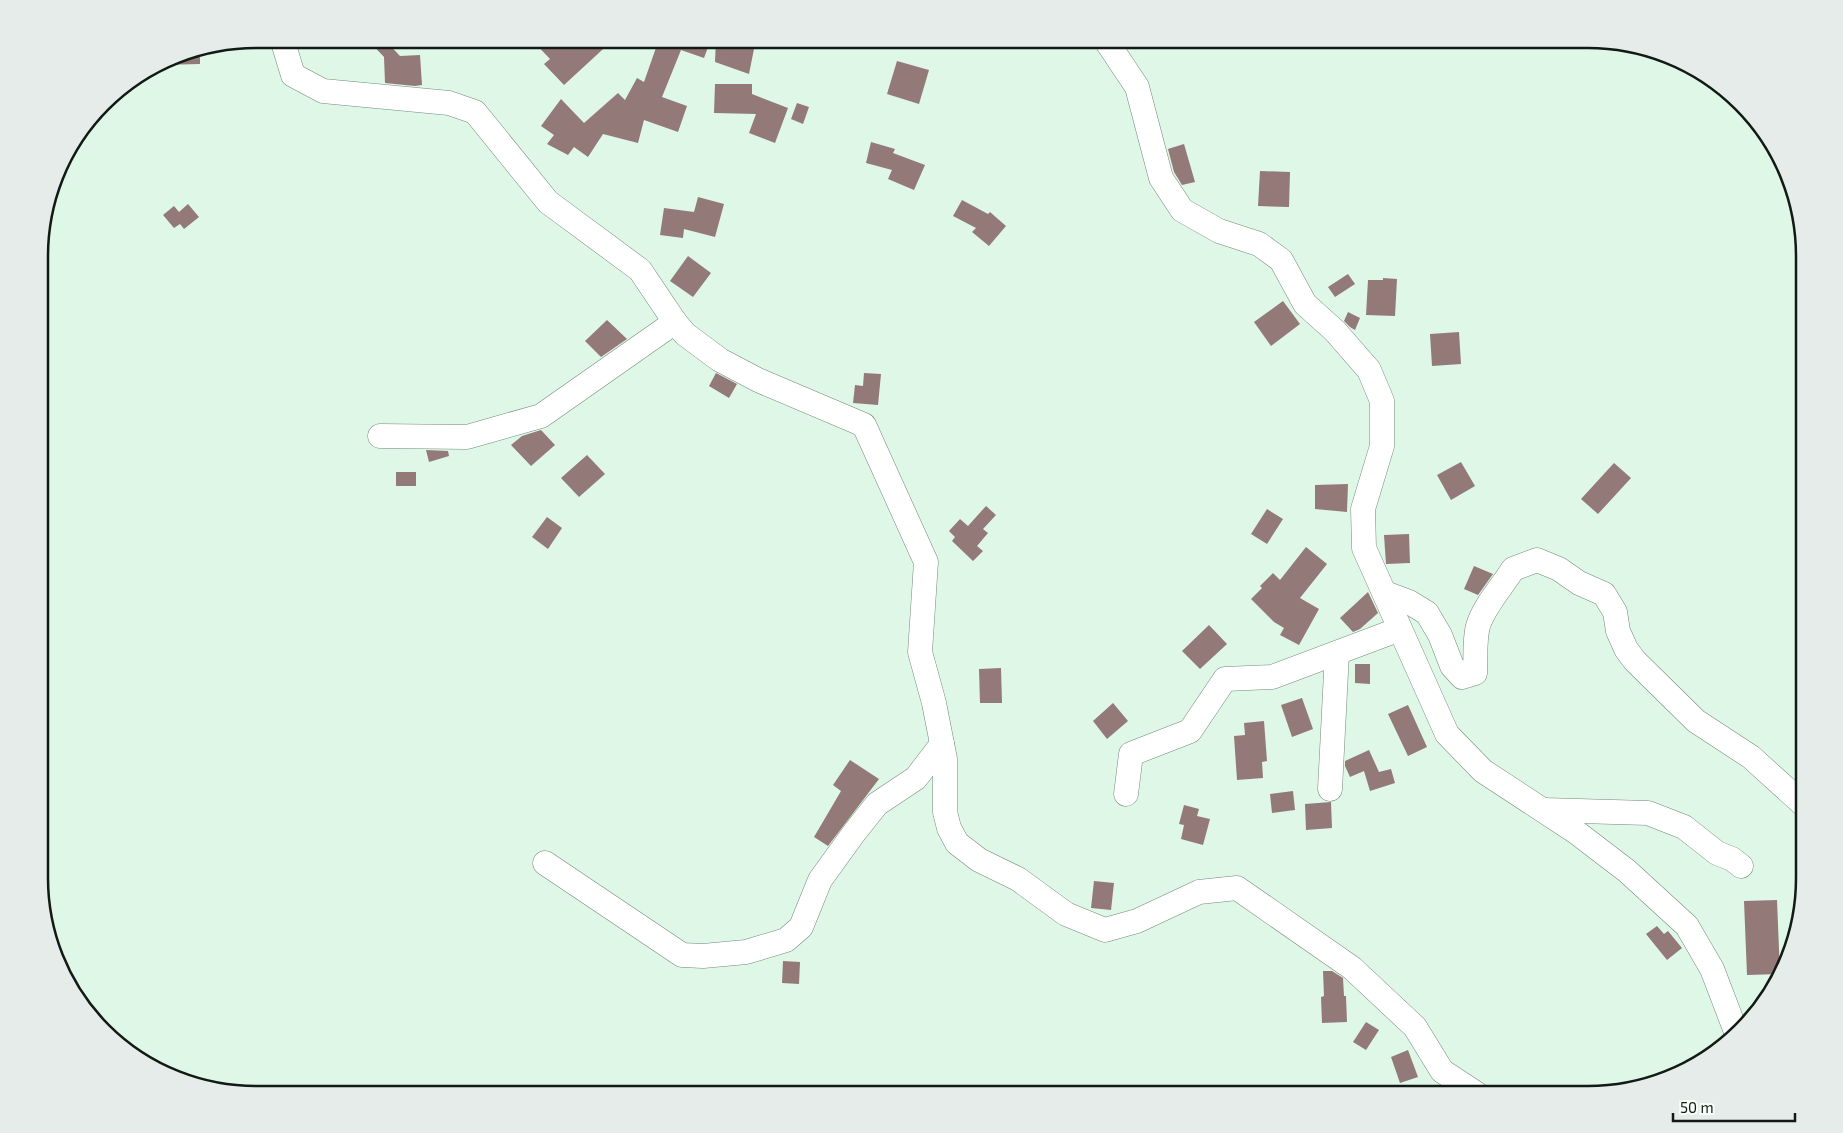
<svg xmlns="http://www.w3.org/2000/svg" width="1843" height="1133" font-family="'Exo 2',sans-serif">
<rect width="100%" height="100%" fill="#dff7e6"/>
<!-- building -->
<g fill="#947979">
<path d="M367 39H384L400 56 420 55 422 85 415 86 385 83 384 57Z"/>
<path d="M531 39H614L564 85 544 64 550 59Z"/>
<path d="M654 39H711L704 58 681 50 662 97 687 106 678 132 644 120 638 143 603 134 588 157 574 147 568 155 547 144 554 135 541 126 561 99 584 123 618 93 625 100 637 78 644 82 658 42 654 41Z"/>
<path d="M716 39H756L749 74 715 62Z"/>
<path d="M200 50V64L160 65 159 63 173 55Z"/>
<path d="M897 61 929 70 919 104 887 94Z"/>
<path d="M715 84H752V94L788 108 775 143 749 133 756 114 714 113Z"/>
<path d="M797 103 809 107 803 124 791 119Z"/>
<path d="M871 142 895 149 893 153 925 165 914 190 888 179 892 170 866 163Z"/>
<path d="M1184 144 1195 182 1182 185 1174 172 1168 149Z"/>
<path d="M1260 171 1290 172 1289 207 1258 206Z"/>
<path d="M698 197 724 204 715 237 684 229 683 238 660 235 664 208 694 212Z"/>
<path d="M962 200 988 214 990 212 1006 226 989 246 972 232 976 228 953 216Z"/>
<path d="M188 204 199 217 184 229 180 224 174 228 163 215 174 206 179 212Z"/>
<path d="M688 256 711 273 693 297 670 281Z"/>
<path d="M1348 274 1355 284 1335 297 1328 287Z"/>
<path d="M1383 278 1397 279 1395 316 1366 315 1368 280H1383Z"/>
<path d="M1283 301 1300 324 1271 346 1254 322Z"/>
<path d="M1348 312 1360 318 1355 330 1350 327 1344 321Z"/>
<path d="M607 320 627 339 601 357 585 341Z"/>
<path d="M1459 332 1461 364 1432 366 1430 334Z"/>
<path d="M716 373 737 384 729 398 709 386Z"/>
<path d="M864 373 881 374 878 405 853 403 855 385 863 386Z"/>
<path d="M541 430 555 445 531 466 511 445 522 436Z"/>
<path d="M426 450 448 451 449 456 429 462Z"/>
<path d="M587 455 605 474 579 497 561 478Z"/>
<path d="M1461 462 1475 486 1451 500 1437 475Z"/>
<path d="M1614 463 1631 478 1598 514 1581 499Z"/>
<rect x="396" y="472" width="20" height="14"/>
<path d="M1348 484 1347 512 1315 509V485Z"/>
<path d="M986 506 996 515 983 529 988 533 977 546 983 551 973 561 952 541 955 537 949 531 960 519 968 526Z"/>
<path d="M1267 509 1283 519 1267 544 1251 534Z"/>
<path d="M547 517 562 528 548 549 532 537Z"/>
<path d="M1409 534 1410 563 1386 564 1384 535Z"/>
<path d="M1306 547 1327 564 1300 598 1319 609 1299 645 1280 635 1284 628 1274 622 1251 599 1262 588 1260 586 1273 573 1280 580Z"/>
<path d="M1474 566 1493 574 1478 595 1464 589Z"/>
<path d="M1368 592 1378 613 1360 629 1353 632 1340 618Z"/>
<path d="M1209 625 1227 644 1200 669 1182 651Z"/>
<path d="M1355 664H1370V684L1355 683Z"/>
<path d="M1001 668 1002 703H980L979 669Z"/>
<path d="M1302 698 1313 729 1292 737 1281 705Z"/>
<path d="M1113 703 1128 721 1107 739 1093 721Z"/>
<path d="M1408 705 1427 747 1408 756 1388 714Z"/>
<path d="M1264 721 1267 761 1262 762 1263 778 1237 780 1234 736 1245 735 1244 723Z"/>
<path d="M1369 750 1379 772 1391 769 1395 783 1370 791 1364 771 1350 777 1345 766V761Z"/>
<path d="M850 760 879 779 828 846 814 837 841 791 833 785Z"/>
<path d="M1293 791 1295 810 1272 813 1270 794Z"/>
<path d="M1331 802 1332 828 1306 830 1305 804Z"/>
<path d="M1184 805 1199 809 1197 816 1210 819 1203 845 1181 839 1184 825 1179 824Z"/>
<path d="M1094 881 1114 883 1111 910 1091 908Z"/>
<path d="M1777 900 1780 974 1747 975 1744 901Z"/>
<path d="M1657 926 1664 934 1668 931 1682 948 1667 960 1646 934Z"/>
<path d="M783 961 800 962 799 984 782 983Z"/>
<path d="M1323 971H1332L1343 978 1344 996H1346L1347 1022 1322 1023 1321 997 1324 996Z"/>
<path d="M1366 1022 1379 1030 1366 1050 1353 1042Z"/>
<path d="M1408 1050 1418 1077 1400 1083 1391 1057Z"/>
</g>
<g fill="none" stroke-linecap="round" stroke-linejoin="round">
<!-- minor casing -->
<g stroke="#748a7b" stroke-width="25">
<g id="minor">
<path d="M282 39 293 75 323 91 449 103 475 112 548 202 640 270 675 322 685 334 720 360 758 380 864 425 926 562 920 652 934 703 945 759V812L949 828 957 843 979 860 1018 879 1066 914 1105 930 1137 921 1199 892 1237 888 1352 968 1415 1027 1442 1071 1477 1094"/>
<path d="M1105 39 1137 87 1161 178 1182 210 1219 231 1259 244 1281 260 1305 304 1335 331 1369 370 1382 401V446L1363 509 1364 548 1447 734 1483 771 1576 832 1627 871 1687 926 1712 969 1735 1029"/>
<path d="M380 436 467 437 541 416 675 322"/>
<path d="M1385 593 1409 602 1427 613 1440 635 1452 666 1462 677 1475 673C1476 658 1474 641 1478 626 1484 606 1502 587 1513 569L1537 560 1559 569 1579 583 1604 594 1615 612 1618 631 1626 649 1635 661 1696 721 1751 757 1804 805"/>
<path d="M1330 789 1337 653"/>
<path d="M1126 794 1131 754 1190 731 1225 679 1272 677 1400 629"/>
<path d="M1544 810 1648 813 1684 827 1717 853 1732 859 1741 866"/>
<path d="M545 863 682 955 703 956 746 952 786 940 801 927 820 880 854 833 877 804 916 778 942 744"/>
</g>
</g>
<!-- minor -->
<use href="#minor" stroke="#fff" stroke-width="24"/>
</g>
<!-- crop -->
<path d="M0 0H1843V1133H0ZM256 48H1588A208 208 0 0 1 1796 256V878A208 208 0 0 1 1588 1086H256A208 208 0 0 1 48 878V256A208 208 0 0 1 256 48Z" fill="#e6ece9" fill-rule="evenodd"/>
<path fill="none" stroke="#111a14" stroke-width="2.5" d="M256 48H1588A208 208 0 0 1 1796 256V878A208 208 0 0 1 1588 1086H256A208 208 0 0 1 48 878V256A208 208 0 0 1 256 48Z"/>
<!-- scale -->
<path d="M1673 1113v8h122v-8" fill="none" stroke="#111a14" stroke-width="2.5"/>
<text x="1680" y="1113" font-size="15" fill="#111a14" stroke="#f9fefb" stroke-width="4" paint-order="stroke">50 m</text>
</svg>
